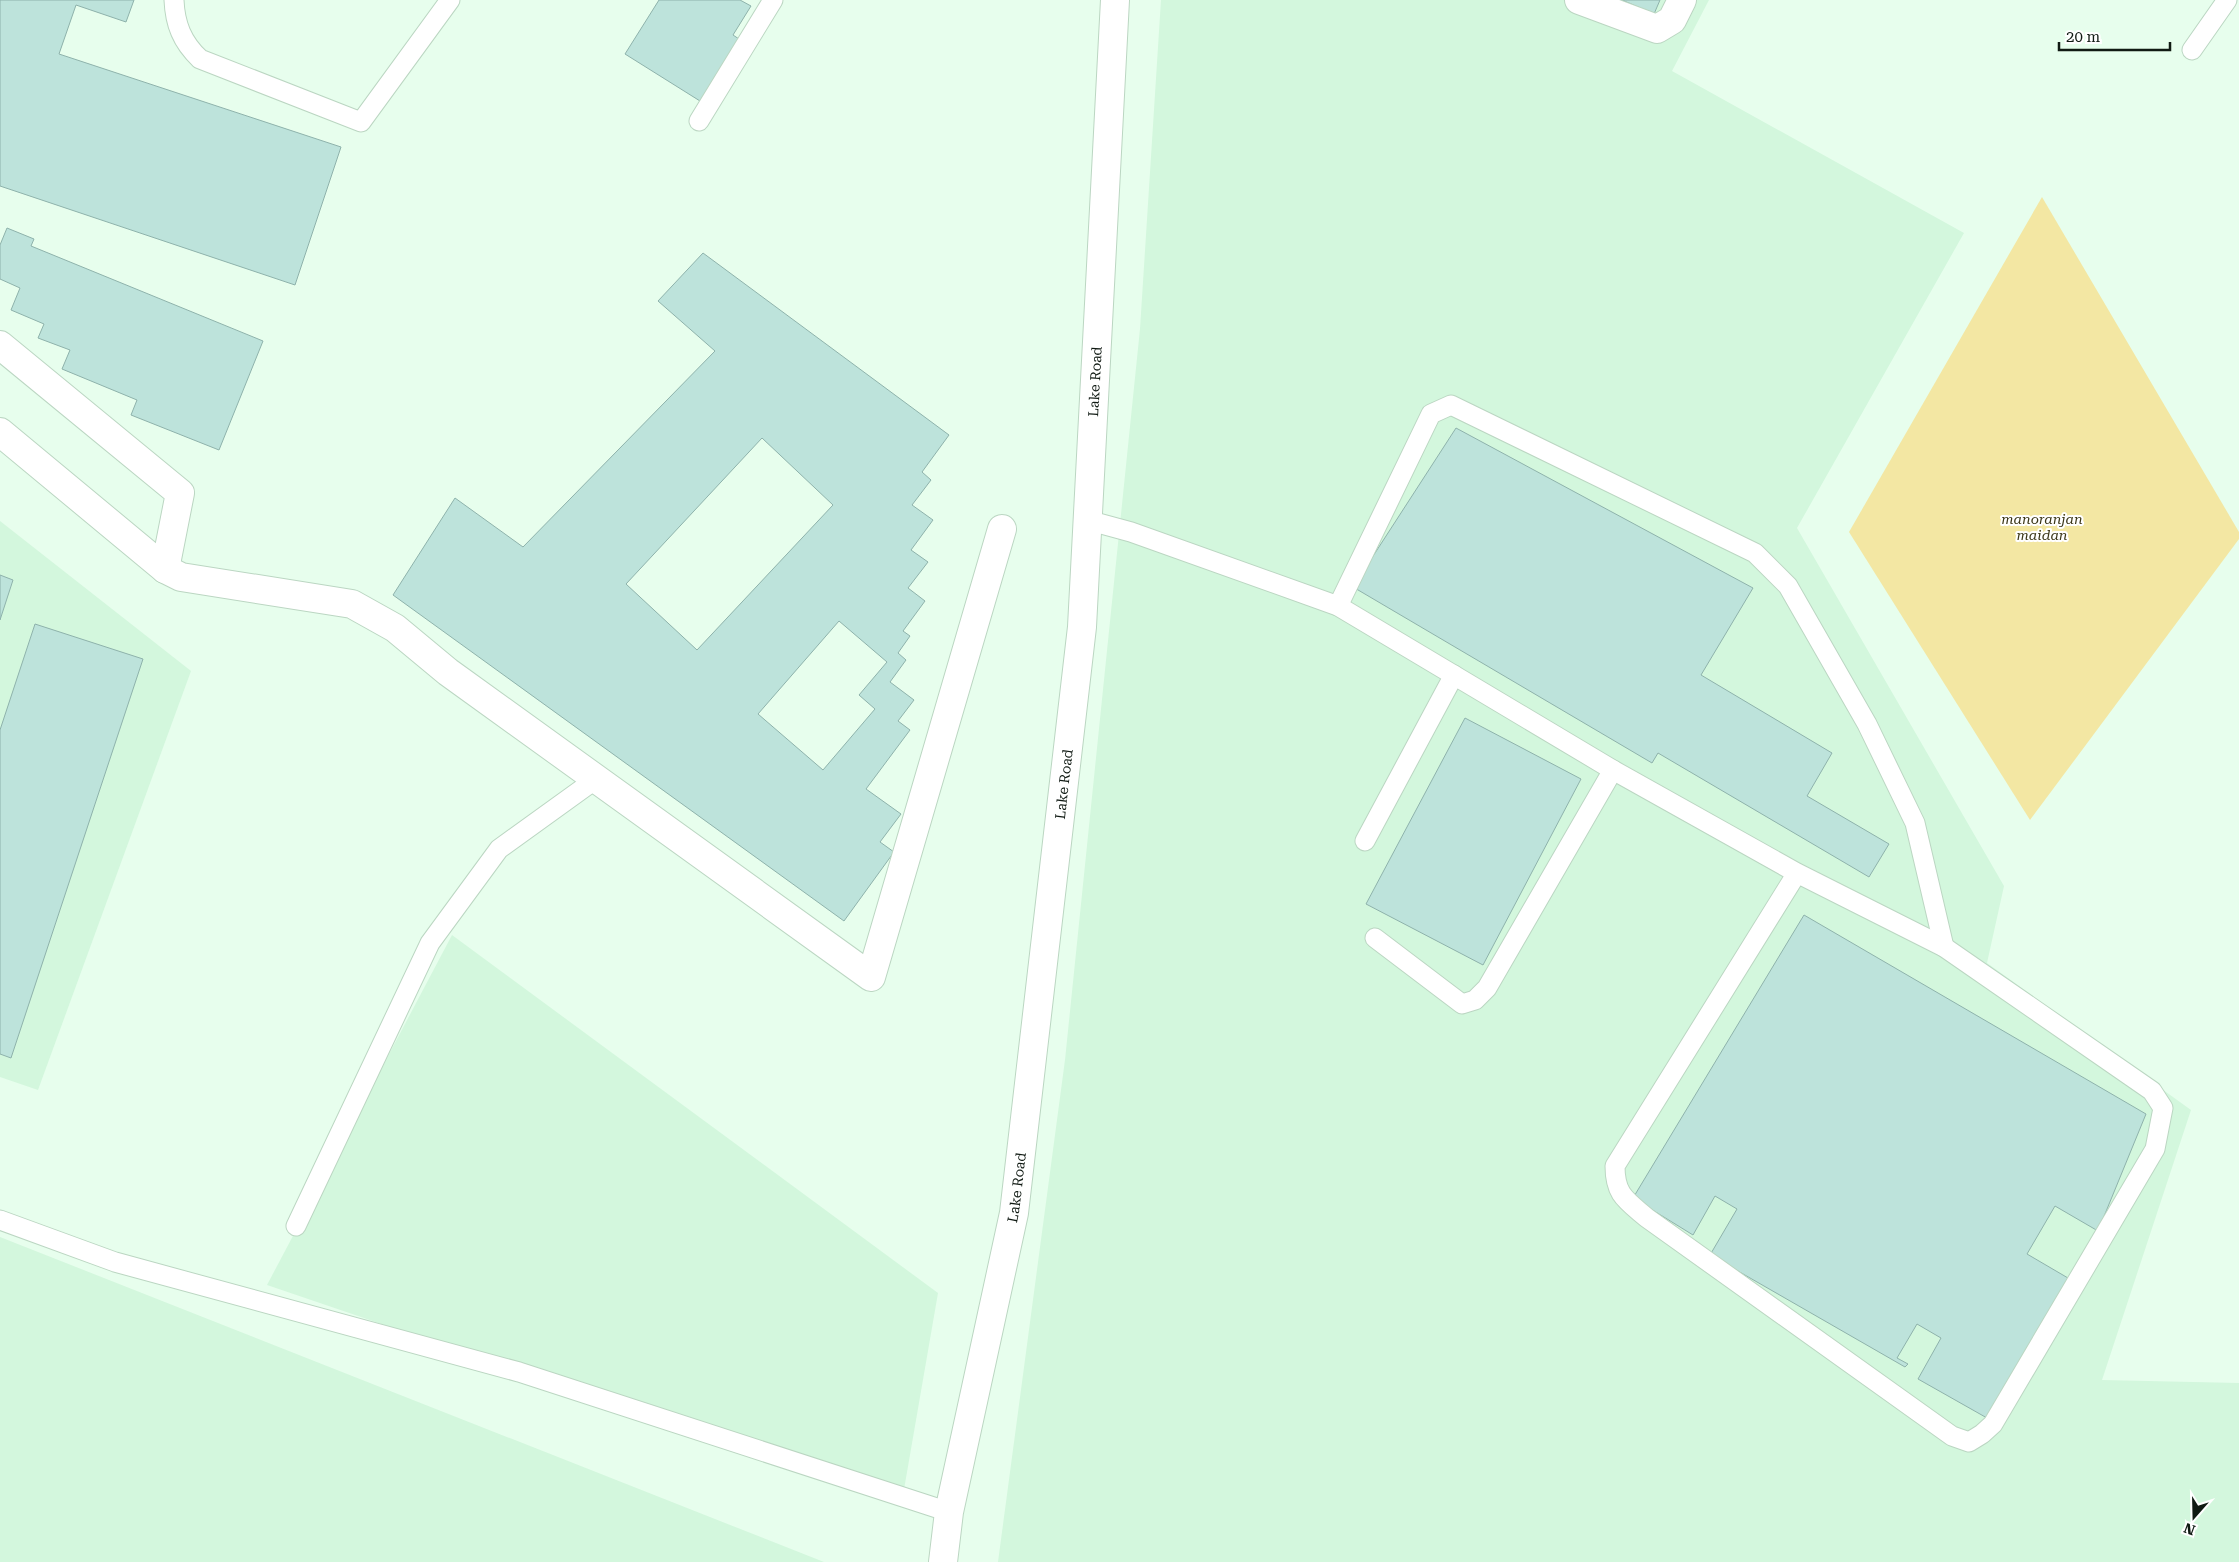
<svg xmlns="http://www.w3.org/2000/svg" width="2239" height="1562" font-family="'Roboto Serif',serif">
<rect width="100%" height="100%" fill="#e7feed"/>
<!-- built -->
<g fill="#d3f7dd">
<path d="M1161 0H1709L1672 71 1964 233 1797 528 2004 886 1987 963 2191 1110 2102 1380 2239 1383V1562H998L1065 1060 1140 329Z"/>
<path d="M0 521 191 671 38 1090 0 1077Z"/>
<path d="M452 935 938 1293 902 1501 267 1285Z"/>
<path d="M0 1237 824 1562H0Z"/>
</g>
<!-- green -->
<path fill="#f3e7a3" d="M2042 197 2239 532V539L2030 820 1849 532Z"/>
<!-- building -->
<g fill="#bde3db" stroke="#8eb2ab" fill-rule="evenodd">
<path d="M0 0H134L126 22 76 5 59 54 341 147 295 285 0 186Z"/>
<path d="M659 0H740L751 6 733 35 739 39 700 101 625 54Z"/>
<path d="M1622 0H1660L1654 14Z"/>
<path d="M7 228 34 239 31 246 263 341 219 450 131 415 137 400 62 369 70 350 38 338 44 324 11 310 20 288 0 279V245Z"/>
<path d="M703 253 949 435 922 472 931 480 912 505 933 520 911 550 928 562 908 588 925 601 903 631 910 636 898 653 906 660 890 682 914 700 898 721 910 730 866 789 901 814 880 842 894 852 844 921 393 595 455 498 523 547 715 351 658 301ZM762 438 833 505 697 650 626 584ZM839 621 887 662 859 695 875 709 823 770 758 714Z"/>
<path d="M1456 428 1753 588 1701 675 1832 753 1807 796 1889 844 1869 877 1658 753 1652 763 1353 587Z"/>
<path d="M0 575 13 580 0 620Z"/>
<path d="M35 624 143 659 11 1058 0 1054V730Z"/>
<path d="M1465 718 1581 779 1483 965 1366 904Z"/>
<path d="M1804 915 2146 1114 2098 1231 2055 1206 2027 1254 2068 1278 1987 1418 1918 1379 1941 1338 1917 1324 1897 1358 1908 1364 1905 1367 1710 1255 1737 1209 1715 1196 1693 1235 1633 1198Z"/>
</g>
<g fill="none" stroke-linecap="round" stroke-linejoin="round">
<!-- service casing -->
<g stroke="#bbd6c2" stroke-width="21">
<g id="service">
<path d="M174 0C175 24 182 42 200 59L361 122 450 0"/>
<path d="M2192 50 2227 0"/>
<path d="M699 121 773 0"/>
<path d="M1087 520 1131 532 1338 606 1613 770 1797 873 1944 947 2152 1091 2163 1108 2155 1149 1993 1424 1982 1434 1969 1442 1952 1436 1647 1218C1626 1200 1615 1195 1615 1166L1797 873"/>
<path d="M1338 606 1431 414 1451 405 1755 553 1788 586 1867 724 1915 823 1944 947"/>
<path d="M1365 841 1454 675"/>
<path d="M1375 938 1462 1004 1475 1000 1487 988 1613 770"/>
<path d="M0 1220 115 1262 519 1372 949 1512"/>
<path d="M296 1226 430 943 499 849 596 779"/>
</g>
</g>
<!-- minor casing -->
<g stroke="#bbd6c2" stroke-width="30">
<g id="minor">
<path d="M1579 0 1657 29 1672 20 1682 0"/>
<path d="M0 345 180 493 165 569"/>
<path d="M0 432 165 569 181 577 352 604 395 628 448 672 871 977 1002 529"/>
</g>
</g>
<!-- tertiary casing -->
<g stroke="#bbd6c2" stroke-width="30">
<g id="tertiary">
<path id="s1" d="M943 1562 949 1512 1014 1213 1082 627 1115 0"/>
</g>
</g>
<!-- service -->
<use href="#service" stroke="#fff" stroke-width="19"/>
<!-- minor -->
<use href="#minor" stroke="#fff" stroke-width="28"/>
<!-- tertiary -->
<use href="#tertiary" stroke="#fff" stroke-width="28"/>
</g>
<g text-anchor="middle" dominant-baseline="central" stroke-width="4" stroke-linejoin="round" paint-order="stroke">
<!-- street labels -->
<g font-size="14" fill="#101a13" stroke="#fff">
<text stroke="none"><textPath href="#s1" startOffset="1192">Lake Road</textPath></text>
<text stroke="none"><textPath href="#s1" startOffset="788">Lake Road</textPath></text>
<text stroke="none"><textPath href="#s1" startOffset="382">Lake Road</textPath></text>
</g>
<!-- park labels -->
<g font-size="14" font-style="italic" fill="#3a3517" stroke="#fff">
<text x="2042" y="519">manoranjan<tspan x="2042" dy="16">maidan</tspan></text>
</g>
</g>
<!-- north arrow -->
<g transform="translate(2194 1517) rotate(200)" stroke="#ffffff" stroke-width="4" paint-order="stroke">
<path d="M0-4L9 19L0 12L-9 19Z" fill="#101a13"/>
<text y="-8" font-size="14" font-weight="bold" text-anchor="middle" fill="#101a13">N</text>
</g>
<!-- scale -->
<path d="M2059 42v8h111v-8" fill="none" stroke="#101a13" stroke-width="2.5"/>
<text x="2066" y="42" font-size="15" fill="#101a13" stroke="#ffffff" stroke-width="4" paint-order="stroke">20 m</text>
</svg>
